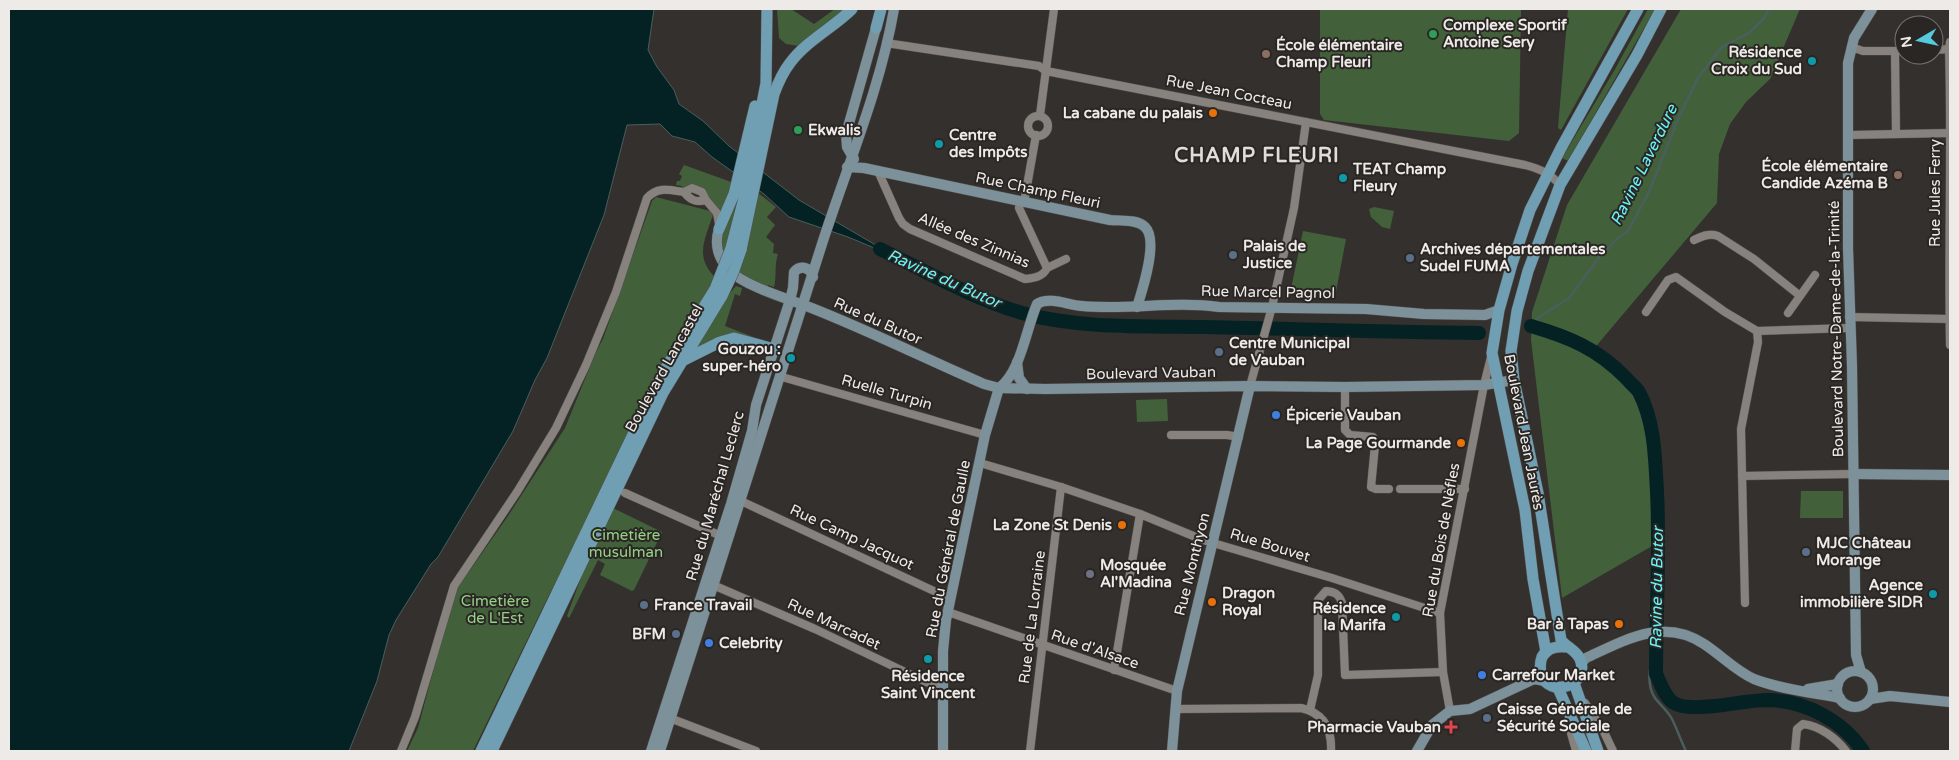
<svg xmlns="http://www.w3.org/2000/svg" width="1959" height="760" font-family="'Varela Round',sans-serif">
<rect width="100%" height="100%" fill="#34302d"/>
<!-- green -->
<g fill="#42613b">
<path d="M777 9H791L814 24 835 9H845L799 46 786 44 779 38Z"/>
<path d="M1320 9H1521L1519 133 1509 141 1324 120 1320 114Z"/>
<path d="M1568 9H1628L1561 130 1558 128Z"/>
<path d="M1648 9H1655L1568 161 1562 158 1614 71Z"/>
<path d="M1681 9H1800L1770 79 1746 102 1730 124 1719 154 1717 203 1592 351C1607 363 1627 374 1638 391 1661 427 1657 500 1659 542L1562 598 1531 340 1532 312 1567 205Z"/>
<path d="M684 165 734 183 720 213 702 189 689 185 683 189 682 186 676 185 677 181H680L682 176 679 174Z"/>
<path d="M758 193 776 207 767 217 775 225 766 237 774 244 773 253 778 254C774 265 777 276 774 287L768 285 767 287 738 272Z"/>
<path d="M656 197 714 212C706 237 693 257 716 278L548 597 473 751H407L418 728 454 593 508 516 565 428 596 352 603 339 652 201Z"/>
<path d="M735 204H739L725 257C717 237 726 222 735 204Z"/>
<path d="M1374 207 1394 211 1390 229 1382 227 1371 217 1369 209Z"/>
<path d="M1303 231 1346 239 1336 292 1291 289Z"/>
<path d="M736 286 742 288 740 296 735 294 725 326 761 340 734 333 693 352 725 299Z"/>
<path d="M1167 399 1168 421 1137 422 1136 400Z"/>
<path d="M1801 491H1843V518H1800Z"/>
<path d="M613 508 662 532 634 590 632 591 600 575 605 564 598 560 569 618 567 616 586 564Z"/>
</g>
<!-- water -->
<path fill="#042223" stroke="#4a5e5e" d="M9 9H654L648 50 657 67 674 90 679 104 703 121 729 146 799 200 896 257 848 237 789 217 764 194 712 157 695 142 672 136 660 124 627 125 604 215 547 358 535 380 513 431 438 557 431 564 396 620 389 635 377 681 349 751H9Z"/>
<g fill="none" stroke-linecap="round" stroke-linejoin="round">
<!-- stream -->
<g stroke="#4a5e5e" stroke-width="2.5">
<path d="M1531 326 1539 317 1569 298 1598 259 1618 238 1628 231 1649 192 1678 119 1698 78 1722 47 1749 33 1764 18 1769 9"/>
<path d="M1656 649C1650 664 1645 683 1655 698 1660 705 1668 711 1672 719 1677 729 1681 741 1686 751"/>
</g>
<!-- river -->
<g stroke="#042223" stroke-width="14">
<path d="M880 249C927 272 972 298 1022 313 1079 329 1147 326 1206 327 1297 329 1388 332 1479 333"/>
<path d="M1531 326C1569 337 1598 349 1626 378 1630 383 1636 387 1639 392 1655 423 1655 458 1657 492 1660 553 1656 613 1656 674 1660 682 1665 698 1674 703 1683 709 1705 707 1715 706 1733 704 1752 700 1769 700 1806 701 1843 721 1863 751"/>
</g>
<!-- street casing -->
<g stroke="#524f4c" stroke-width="9">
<g id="street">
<path d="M1950 42 1949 49C1952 147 1948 246 1950 345"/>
<path d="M886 43 1039 66 1046 71 1525 165C1540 169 1550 173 1560 185"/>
<path d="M1851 47 1863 51H1904"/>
<path d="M1934 50 1950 49"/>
<path d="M1895 52 1896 134"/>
<path d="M1040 115 1054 9"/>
<circle cx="1038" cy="126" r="10"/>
<path d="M1849 135 1950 133"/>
<path d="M878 171 899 218 903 224 910 229 1025 279C1034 278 1043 277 1047 268L1019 208 1020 202"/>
<path d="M684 192 692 188 702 192 706 200"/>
<path d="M1024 203 1036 135"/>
<path d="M1694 240C1703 236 1709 233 1718 236L1754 259 1799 295"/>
<path d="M1047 268 1066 259"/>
<path d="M1646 312 1668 280 1676 277 1725 312 1757 331 1850 328"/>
<path d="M1788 313 1815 275"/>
<path d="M1849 317 1950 319"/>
<path d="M782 377 985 435"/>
<path d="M1250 386 1272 307 1294 208 1306 122"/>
<path d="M1345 387V430L1350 435 1373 437 1375 445 1371 487 1376 489H1389"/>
<path d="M1171 435H1227L1239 437"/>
<path d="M980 463 1061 487 1140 514 1203 540 1332 578 1440 613"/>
<path d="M1742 476 1853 474"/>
<path d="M1400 489H1465"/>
<path d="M625 493 721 536"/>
<path d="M741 501 951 599"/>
<path d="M713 585 815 629 943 690"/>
<path d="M1745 603 1741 429 1758 342 1757 331"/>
<path d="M948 612 1177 691"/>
<path d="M1114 670 1140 514"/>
<path d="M1585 703 1604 732 1613 751"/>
<path d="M1176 709 1301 708C1324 713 1332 729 1331 751"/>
<path d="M1310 710 1318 675V600L1326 591C1335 592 1339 594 1342 603L1345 675 1443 672"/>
<path d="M1450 711 1443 672 1440 613 1484 385 1491 357"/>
<path d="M667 717 756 751"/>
<path d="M1572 723 1571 733 1576 751"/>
<path d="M401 751 415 717 454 586 517 492 556 428 586 365 616 292 647 198C658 186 669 190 684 192 690 200 696 203 706 200L717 213 719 224"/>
<path d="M1030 751 1061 487"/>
<path d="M1795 751 1797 729 1803 724C1820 726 1836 738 1846 751"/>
</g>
</g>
<!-- secondary casing -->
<g stroke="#524f4c" stroke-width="11">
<g id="secondary">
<path d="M854 159 847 147 846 134 876 28"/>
<path d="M847 167 864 168 1110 220C1121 221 1137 219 1145 227 1159 240 1142 291 1137 307"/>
<path d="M719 229C714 244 718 259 730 271 745 286 788 299 809 307 868 330 926 359 984 384L999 388 1045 389 1250 386 1345 387 1484 385 1514 380"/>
<path d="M1017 362 1019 378 1027 389"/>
<path d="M1853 474 1950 475"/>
<path d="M1581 663 1586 658C1625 640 1664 617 1704 644 1721 655 1736 671 1754 679 1779 689 1814 693 1840 698"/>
<circle cx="1855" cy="689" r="18"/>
<path d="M1861 672 1856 655 1852 366 1848 248V63L1854 38 1872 9"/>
<path d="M1808 689 1838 684"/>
<path d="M1870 699 1890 696 1950 702"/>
<path d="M651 751 731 504 752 431 756 405 790 300 793 288 794 272C801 264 811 268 813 277"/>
<path d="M660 751C714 582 769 414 822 244 847 166 880 90 894 9"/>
<path d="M943 751V651L946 620 985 435 999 388C1021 372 1026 329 1037 304 1049 296 1068 305 1082 306 1128 310 1174 301 1219 307L1366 309 1424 314 1485 315 1499 310"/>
<path d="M1172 751 1177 691 1250 386"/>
<path d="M1417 751 1432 725 1450 711 1470 709 1534 679 1545 681"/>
</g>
</g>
<!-- primary casing -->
<g stroke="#524f4c" stroke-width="12">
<g id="primary">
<path d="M876 28 881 9"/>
<path d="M719 229 734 194 755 106"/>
<path d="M731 248 743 202 766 83 767 9"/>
<path d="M741 250 774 94C778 83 783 72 790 63 806 41 833 28 852 9"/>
<path d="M684 360 720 342 734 338 774 349"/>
<path d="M1566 647C1557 646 1547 648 1542 657 1540 662 1540 668 1541 673 1548 700 1591 685 1580 659 1576 650 1566 647 1561 640L1538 493 1514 380 1511 351 1517 311 1528 271 1560 185 1637 55 1661 9"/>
<path d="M1546 652 1533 579 1525 510 1492 353 1499 310 1512 264 1530 210 1561 148 1638 9"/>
<path d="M1574 683 1598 751"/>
<path d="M1558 688 1586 751"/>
<path d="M481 751 662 374 715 289"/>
<path d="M492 751 663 393 722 296"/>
</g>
</g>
<!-- street -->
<use href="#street" stroke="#87827e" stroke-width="8"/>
<!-- secondary -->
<use href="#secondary" stroke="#7c9199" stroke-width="10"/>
<!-- primary -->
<use href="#primary" stroke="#709fb3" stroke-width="11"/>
<!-- primary-bridge casing -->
<g stroke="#524f4c" stroke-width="12" stroke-linecap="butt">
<g id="primary-bridge">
<path d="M715 289 731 248"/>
<path d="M722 296 733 273 741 250"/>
</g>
</g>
<!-- primary-bridge -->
<use href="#primary-bridge" stroke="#709fb3" stroke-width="11"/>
</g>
<!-- markers -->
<g fill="#2e9e5b" stroke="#2a2623" stroke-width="2">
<circle cx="1433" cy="34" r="5"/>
<circle cx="798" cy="130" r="5"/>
</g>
<g fill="#8d6e63" stroke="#2a2623" stroke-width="2">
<circle cx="1266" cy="54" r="5"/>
<circle cx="1898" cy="175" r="5"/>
</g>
<g fill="#0f9aa8" stroke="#2a2623" stroke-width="2">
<circle cx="1812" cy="61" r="5"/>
<circle cx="939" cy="144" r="5"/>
<circle cx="1343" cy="178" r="5"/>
<circle cx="791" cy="358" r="5"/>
<circle cx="1933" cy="594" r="5"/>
<circle cx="1396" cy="617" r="5"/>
<circle cx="928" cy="659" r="5"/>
</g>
<g fill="#e8710a" stroke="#2a2623" stroke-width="2">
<circle cx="1213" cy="113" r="5"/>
<circle cx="1461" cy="443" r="5"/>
<circle cx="1122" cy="525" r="5"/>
<circle cx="1212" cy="602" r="5"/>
<circle cx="1619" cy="624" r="5"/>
</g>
<g fill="#5c6f8a" stroke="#2a2623" stroke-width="2">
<circle cx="1233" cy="255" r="5"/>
<circle cx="1410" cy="258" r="5"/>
<circle cx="1219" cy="352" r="5"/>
<circle cx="1806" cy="552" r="5"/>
<circle cx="644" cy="605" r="5"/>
<circle cx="676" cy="634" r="5"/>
<circle cx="1487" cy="718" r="5"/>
</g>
<g fill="#3f7fe0" stroke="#2a2623" stroke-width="2">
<circle cx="1276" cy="415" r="5"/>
<circle cx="709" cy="643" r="5"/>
<circle cx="1482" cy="675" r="5"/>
</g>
<circle fill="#6b7280" stroke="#2a2623" stroke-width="2" cx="1090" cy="574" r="5"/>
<path fill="#e0444e" stroke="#2a2623" stroke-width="2" d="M1448.5 719.5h5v5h5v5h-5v5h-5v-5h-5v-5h5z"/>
<g text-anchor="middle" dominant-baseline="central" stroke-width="4" stroke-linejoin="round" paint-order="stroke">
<!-- poi labels -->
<g font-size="15" font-weight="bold" fill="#edeae8" stroke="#2a2623" text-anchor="start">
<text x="1443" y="25">Complexe Sportif<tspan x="1443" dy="17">Antoine Sery</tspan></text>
<text x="1276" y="45">École élémentaire<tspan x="1276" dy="17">Champ Fleuri</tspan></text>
<text x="1802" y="52" text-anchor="end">Résidence<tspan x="1802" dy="17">Croix du Sud</tspan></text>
<text x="1203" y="113" text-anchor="end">La cabane du palais</text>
<text x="808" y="130">Ekwalis</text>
<text x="949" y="135">Centre<tspan x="949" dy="17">des Impôts</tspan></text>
<text x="1888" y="166" text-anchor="end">École élémentaire<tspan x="1888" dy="17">Candide Azéma B</tspan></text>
<text x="1353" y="169">TEAT Champ<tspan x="1353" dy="17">Fleury</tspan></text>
<text x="1243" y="246">Palais de<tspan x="1243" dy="17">Justice</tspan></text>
<text x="1420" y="249">Archives départementales<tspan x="1420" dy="17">Sudel FUMA</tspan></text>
<text x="1229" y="343">Centre Municipal<tspan x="1229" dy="17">de Vauban</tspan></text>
<text x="781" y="349" text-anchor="end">Gouzou :<tspan x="781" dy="17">super-héro</tspan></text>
<text x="1286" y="415">Épicerie Vauban</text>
<text x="1451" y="443" text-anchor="end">La Page Gourmande</text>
<text x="1112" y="525" text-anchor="end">La Zone St Denis</text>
<text x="1816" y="543">MJC Château<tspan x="1816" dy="17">Morange</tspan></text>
<text x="1100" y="565">Mosquée<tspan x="1100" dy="17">Al'Madina</tspan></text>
<text x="1923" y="585" text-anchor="end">Agence<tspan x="1923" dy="17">immobilière SIDR</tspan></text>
<text x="1222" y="593">Dragon<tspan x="1222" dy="17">Royal</tspan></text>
<text x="654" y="605">France Travail</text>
<text x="1386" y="608" text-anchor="end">Résidence<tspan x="1386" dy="17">la Marifa</tspan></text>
<text x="1609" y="624" text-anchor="end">Bar à Tapas</text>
<text x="666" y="634" text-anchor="end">BFM</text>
<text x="719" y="643">Celebrity</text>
<text x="1492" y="675">Carrefour Market</text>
<text x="928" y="676" text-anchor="middle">Résidence<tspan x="928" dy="17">Saint Vincent</tspan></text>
<text x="1497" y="709">Caisse Générale de<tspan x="1497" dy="17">Sécurité Sociale</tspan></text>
<text x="1441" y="727" text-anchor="end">Pharmacie Vauban</text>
</g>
<!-- street labels -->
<g font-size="15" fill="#edeae8" stroke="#2a2623">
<text transform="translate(1229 92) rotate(11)">Rue Jean Cocteau</text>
<text transform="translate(1038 190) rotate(12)">Rue Champ Fleuri</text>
<text transform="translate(1935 193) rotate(-90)">Rue Jules Ferry</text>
<text transform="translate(974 240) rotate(23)">Allée des Zinnias</text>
<text transform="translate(1268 292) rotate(1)">Rue Marcel Pagnol</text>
<text transform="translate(878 321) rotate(24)">Rue du Butor</text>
<text transform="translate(1836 329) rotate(-91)">Boulevard Notre-Dame-de-la-Trinité</text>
<text transform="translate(664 368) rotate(-61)">Boulevard Lancastel</text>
<text transform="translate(1151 373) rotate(-1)">Boulevard Vauban</text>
<text transform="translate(887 392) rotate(16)">Ruelle Turpin</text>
<text transform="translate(1524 432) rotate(79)">Boulevard Jean Jaurès</text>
<text transform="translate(715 496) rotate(-74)">Rue du Maréchal Leclerc</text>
<text transform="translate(852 537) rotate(25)">Rue Camp Jacquot</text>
<text transform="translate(1441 540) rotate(-80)">Rue du Bois de Nèfles</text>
<text transform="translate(1270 545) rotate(17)">Rue Bouvet</text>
<text transform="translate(948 549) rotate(-79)">Rue du Général de Gaulle</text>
<text transform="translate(1192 564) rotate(-76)">Rue Monthyon</text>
<text transform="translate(1032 617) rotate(-83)">Rue de La Lorraine</text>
<text transform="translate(834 624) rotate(25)">Rue Marcadet</text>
<text transform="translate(1095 649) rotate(19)">Rue d'Alsace</text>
</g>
<!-- park labels -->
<g font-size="15" fill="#95d288" stroke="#2a2623">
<text x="626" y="535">Cimetière<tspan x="626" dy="17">musulman</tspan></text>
<text x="495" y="601">Cimetière<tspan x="495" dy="17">de L'Est</tspan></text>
</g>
<!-- water labels -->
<g font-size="16" font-style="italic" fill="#6bf3f7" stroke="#2a2623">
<text transform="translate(1644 165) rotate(-64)">Ravine Laverdure</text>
<text transform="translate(944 279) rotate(24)">Ravine du Butor</text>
<text transform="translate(1657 588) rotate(-89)">Ravine du Butor</text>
</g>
<!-- district labels -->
<g font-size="20" font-weight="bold" letter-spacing="1" fill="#e3ddda" stroke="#2a2623">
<text x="1257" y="156">CHAMP FLEURI</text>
</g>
</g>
<!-- border -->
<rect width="1959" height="760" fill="none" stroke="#edeae8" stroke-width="20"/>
<!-- north arrow -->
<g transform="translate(1919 40) rotate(261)"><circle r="24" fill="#2a2623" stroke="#787472"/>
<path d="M0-4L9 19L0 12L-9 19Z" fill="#54cadd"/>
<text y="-8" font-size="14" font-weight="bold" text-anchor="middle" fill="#edeae8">N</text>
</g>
</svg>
